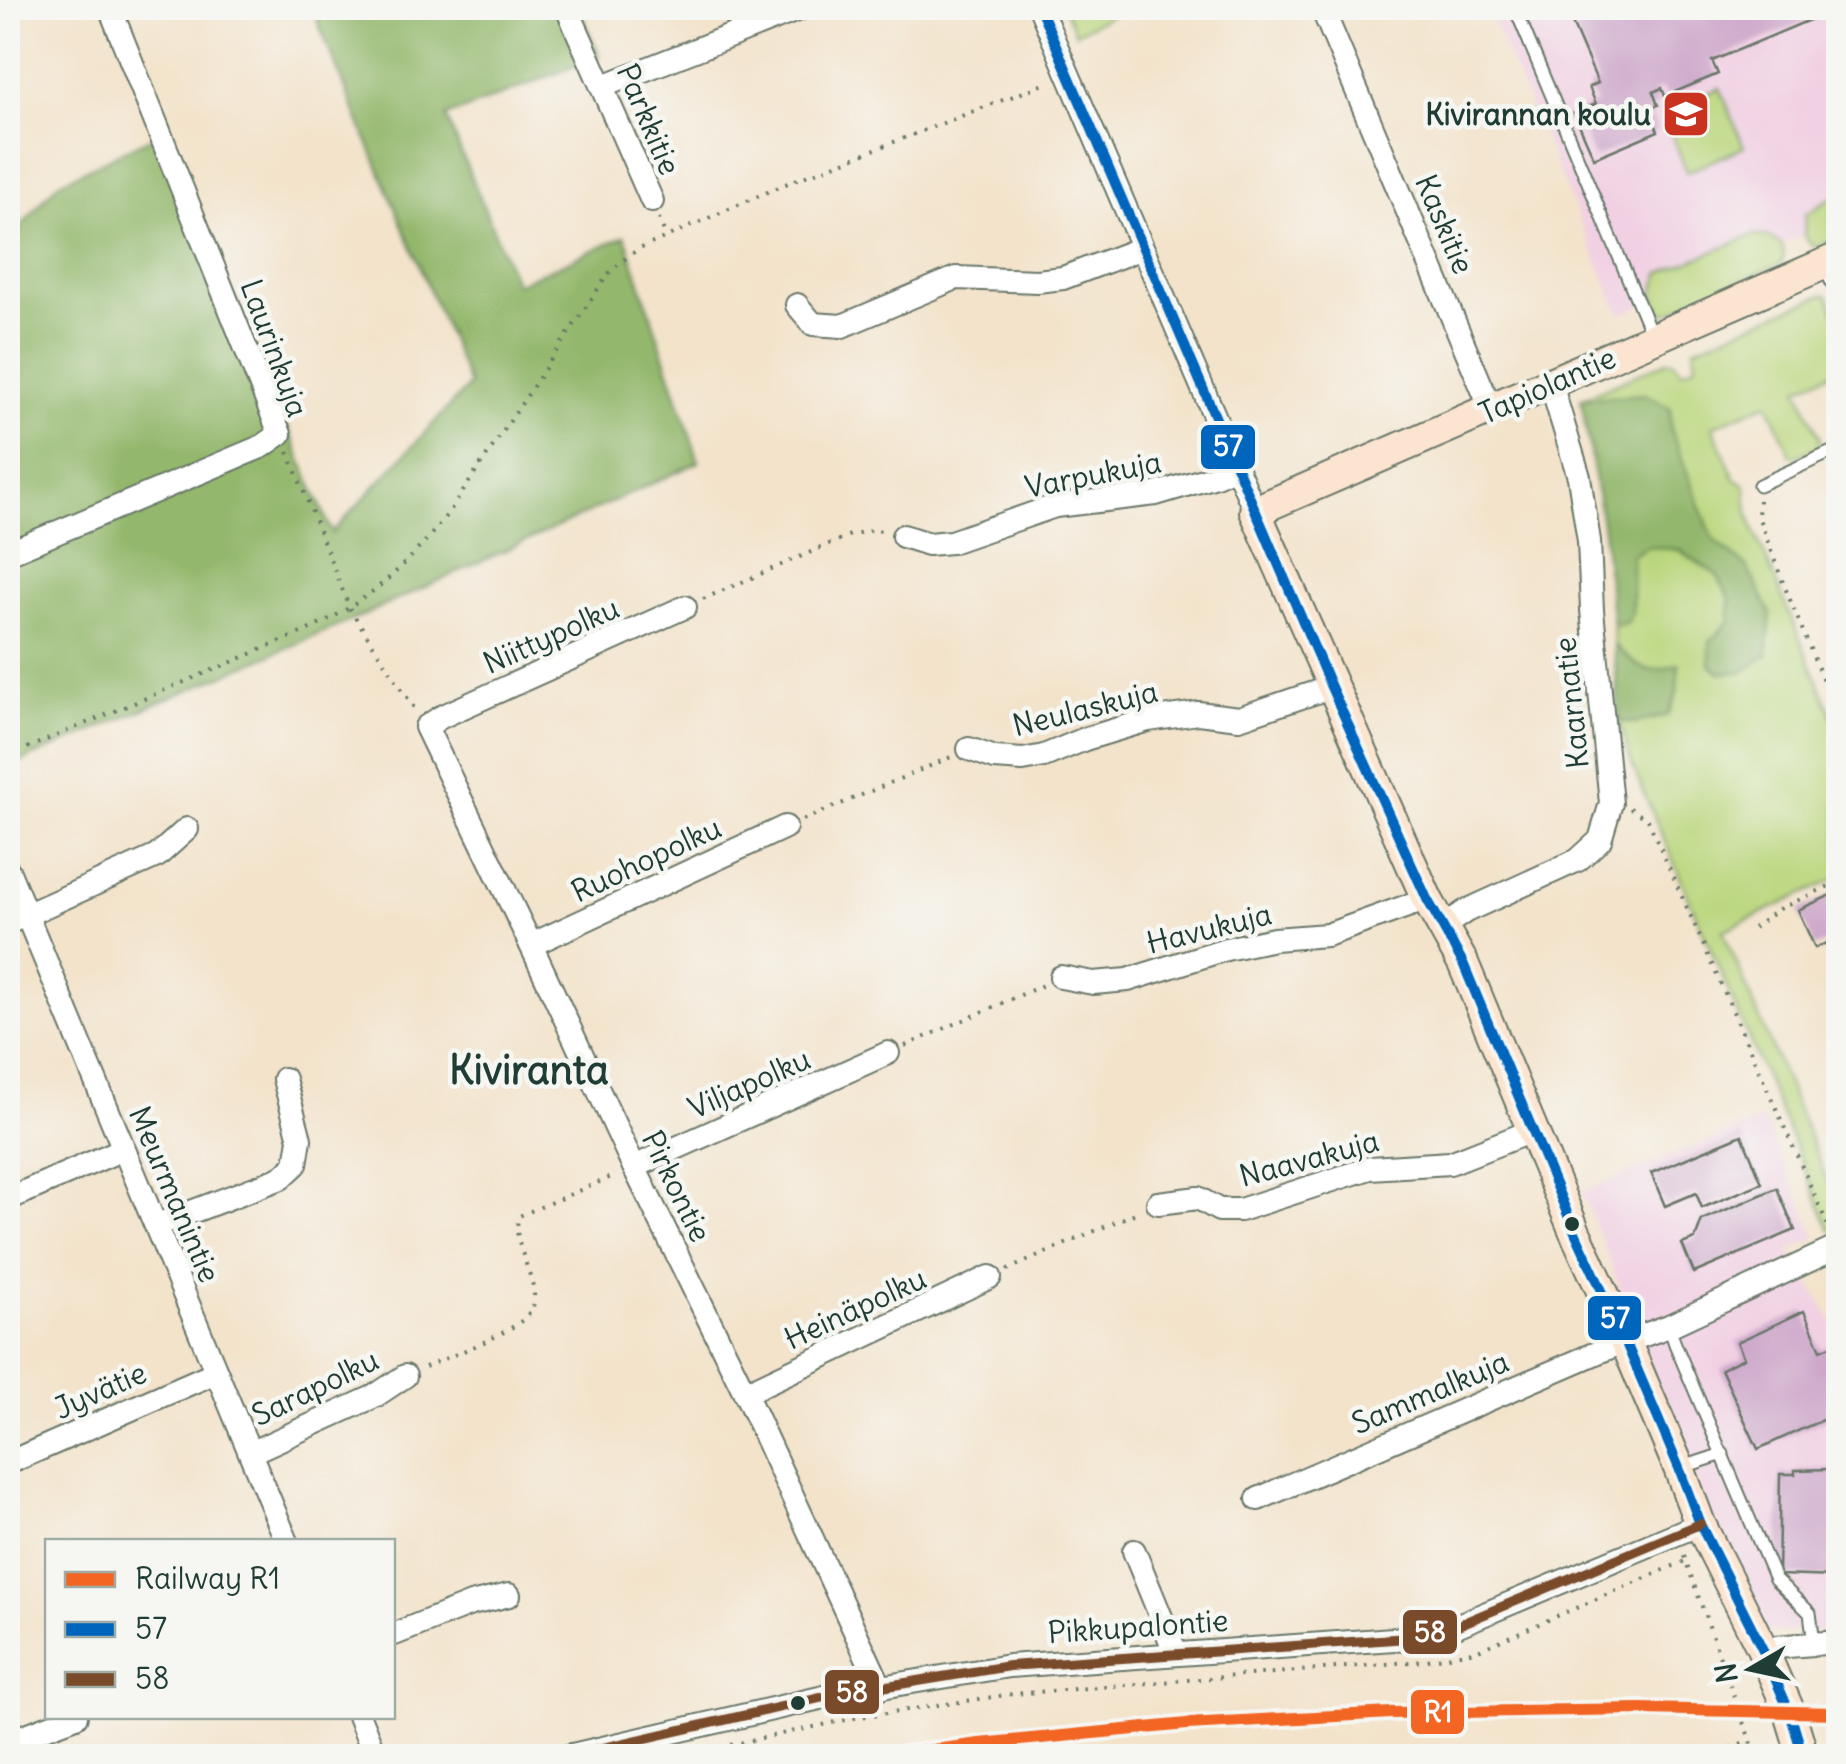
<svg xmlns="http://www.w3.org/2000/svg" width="1846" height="1764" font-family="Delius,sans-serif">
<rect width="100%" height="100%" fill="#f6f6f2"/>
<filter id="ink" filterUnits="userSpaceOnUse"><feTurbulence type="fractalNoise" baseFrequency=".01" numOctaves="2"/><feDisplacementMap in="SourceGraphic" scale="20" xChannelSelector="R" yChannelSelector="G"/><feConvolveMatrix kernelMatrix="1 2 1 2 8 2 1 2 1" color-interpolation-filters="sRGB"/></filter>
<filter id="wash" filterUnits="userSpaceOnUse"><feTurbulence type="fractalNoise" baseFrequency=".0048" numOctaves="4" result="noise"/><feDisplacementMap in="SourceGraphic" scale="40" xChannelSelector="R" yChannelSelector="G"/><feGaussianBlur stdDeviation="2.25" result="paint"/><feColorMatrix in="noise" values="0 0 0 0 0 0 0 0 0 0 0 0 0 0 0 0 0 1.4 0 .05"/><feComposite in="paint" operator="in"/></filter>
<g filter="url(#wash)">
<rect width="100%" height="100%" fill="#f3e3cb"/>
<!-- built -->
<g fill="#f1d0e3">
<path d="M1487 8H1838V220L1621 315Z"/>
<path d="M1763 1119 1817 1237 1789 1250 1838 1330V1632L1755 1631 1582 1192Z"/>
</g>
<!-- green -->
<g fill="#bad67c" stroke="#6c8a58" stroke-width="2.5">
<path d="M1064 8H1125L1075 33Z"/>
<path d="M1720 88 1744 147 1687 172 1670 131 1668 111Z"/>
<path d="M1838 194V238L1813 247 1804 236 1805 215Z"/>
<path d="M1754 235 1769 237 1782 245 1784 254 1782 263 1668 313 1660 312C1653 297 1653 286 1661 273Z"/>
<path d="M1822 295H1828L1838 319V370L1798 388 1820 438 1819 447 1795 457 1791 455 1768 403 1712 426 1735 479C1749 484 1746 489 1747 502 1747 510 1750 518 1752 525L1838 729V878L1723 931 1838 1206V1229L1831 1231 1633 767 1619 721 1635 723 1667 715 1677 693 1679 664C1644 677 1638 668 1614 645L1613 626 1626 622 1632 611V555L1649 546 1679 550 1717 575 1730 599V621L1710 642 1721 673 1741 672 1759 660 1671 431 1670 408 1604 398 1581 399 1667 361H1674L1682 371 1696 365 1694 348Z"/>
</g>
<!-- forest -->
<g fill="#93b76c" stroke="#597a50" stroke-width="2.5">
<path d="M312 8H578L600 56 446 117 516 284 625 236 699 462 364 615 8 767V242L58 183 163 132 332 533 469 385Z"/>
<path d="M1645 394 1670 408 1671 431 1713 539 1747 567 1771 614 1767 655 1741 672 1721 673 1710 665V642L1730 621V599L1717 575 1679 550 1649 546 1632 555V612L1627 622 1613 626 1603 529 1581 399Z"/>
<path d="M1614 645C1639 668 1644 677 1679 664L1677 693 1668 715 1635 723 1619 721Z"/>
</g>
<g id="blocks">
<!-- building -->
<g fill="#cea8cb">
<path d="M1588 8H1838L1712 61 1718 74 1665 96 1662 88 1653 92 1658 105 1649 109 1658 131 1594 158 1574 113 1596 104 1589 87 1598 83 1569 16Z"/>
<path d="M1838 892V938L1815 948 1798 910Z"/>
<path d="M1742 1135 1762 1183 1702 1208 1696 1193 1665 1206 1651 1173Z"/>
<path d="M1777 1188 1795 1230 1694 1273 1682 1244 1695 1239 1702 1220Z"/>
<path d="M1804 1311 1821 1350 1838 1343V1371L1833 1373 1838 1386V1413L1758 1449 1721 1369 1744 1358 1737 1342Z"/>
<path d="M1831 1469H1838V1577L1778 1575 1780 1474H1795V1470Z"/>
</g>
</g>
</g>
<g filter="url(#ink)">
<use href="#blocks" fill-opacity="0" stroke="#697769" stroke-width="2.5"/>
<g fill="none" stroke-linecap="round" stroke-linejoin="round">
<!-- lane casing -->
<g stroke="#697769" stroke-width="15">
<g id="lane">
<path d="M1515 8 1653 338"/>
<path d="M1824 265 1838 297"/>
<path d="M1759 485 1838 449"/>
<path d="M1669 1326 1675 1344 1775 1579 1810 1613 1814 1643"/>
<path d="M1683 1467 1723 1454"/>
</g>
</g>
<!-- street casing -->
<g stroke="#697769" stroke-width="26">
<g id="street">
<path d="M567 8 652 201"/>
<path d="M1040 8 1255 511"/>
<path d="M1322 8 1491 409"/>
<path d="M603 86 802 8"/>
<path d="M797 305 813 324 842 326 956 278 1037 281 1063 278 1142 248"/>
<path d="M903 536 928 544 951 542 1055 506 1156 494 1216 476 1236 467"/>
<path d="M8 553 263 446 280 434 110 8"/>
<path d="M685 607 441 717 426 727 531 945 634 1167 745 1393 881 1688"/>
<path d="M969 749 995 758 1023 760 1044 756 1085 739 1148 720 1198 713 1239 718 1331 687"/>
<path d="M8 870 287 1542"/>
<path d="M8 923 157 856 187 829"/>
<path d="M1444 926 1466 911 1578 860 1600 840 1611 803 1592 610 1589 541 1579 477 1551 384"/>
<path d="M531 945 785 827"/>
<path d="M1061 977 1093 983 1128 980 1226 949 1274 939 1327 935 1427 899"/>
<path d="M634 1167 888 1053"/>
<path d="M8 1199 123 1149"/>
<path d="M1158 1203 1198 1198 1219 1210H1240L1370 1168 1450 1163 1534 1130"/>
<path d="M157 1225 281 1178 296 1164 300 1139 284 1079"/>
<path d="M745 1393 990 1277"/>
<path d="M252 1452 375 1396 405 1376"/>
<path d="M8 1463 216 1372"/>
<path d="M1258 1499 1603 1350 1669 1326 1838 1247"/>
<path d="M1134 1551 1176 1654"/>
<path d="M392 1635 471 1604 509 1595"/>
<path d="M1762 1648 1838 1642"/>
<path d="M359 1716 375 1756"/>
<path d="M8 1742 76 1716"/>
<path d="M568 1756 833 1695 1009 1666 1408 1638 1456 1626 1700 1524"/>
</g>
</g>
<!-- secondary casing -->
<g stroke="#697769" stroke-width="34">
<path id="secondary" d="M1803 1756 1790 1713 1762 1648 1700 1524 1679 1468 1626 1343 1575 1232 1463 963 1427 899 1255 511 1838 258"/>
</g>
<!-- path -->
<g stroke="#697769" stroke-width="4" stroke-dasharray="2.5 8" stroke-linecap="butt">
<path d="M659 218 666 237"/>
<path d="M288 452 350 609 416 711"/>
<path d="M1759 500 1758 516 1784 585 1838 717"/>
<path d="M703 599 850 535 872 530 884 531"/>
<path d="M8 756 315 627C377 595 411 562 452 508L608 274 622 261 637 250 790 182 1047 83"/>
<path d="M1630 808 1648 820 1830 1230"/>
<path d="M803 820 951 757"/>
<path d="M1753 928 1779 909 1838 882"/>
<path d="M905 1046 1043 985"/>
<path d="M1007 1270 1140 1211"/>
<path d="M425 1367C447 1357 527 1329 533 1307 537 1291 530 1276 525 1261 520 1246 514 1232 519 1216L616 1175"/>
<path d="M1684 1556 1736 1702"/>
<path d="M1743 1722 1757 1756"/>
<path d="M679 1756 860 1717 1013 1694 1422 1661 1476 1651 1685 1561"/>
<path d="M1711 1756 1749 1740"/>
</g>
<!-- lane -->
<use href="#lane" stroke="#fff" stroke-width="11"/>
<!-- street -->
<use href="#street" stroke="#fff" stroke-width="22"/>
<!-- secondary -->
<use href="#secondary" stroke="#fce5d0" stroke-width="30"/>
<!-- bus-1 casing -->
<g stroke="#f6f6f2" stroke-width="18">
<path id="bus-1" d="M1040 8 1331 687 1427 899 1463 963 1575 1232 1626 1343 1679 1468 1700 1524 1762 1648 1790 1713 1803 1756"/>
</g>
<!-- bus-2 casing -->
<g stroke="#f6f6f2" stroke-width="18">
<path id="bus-2" d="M568 1756 833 1695 1009 1666 1408 1638 1456 1626 1700 1524"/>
</g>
<!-- bus-1 -->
<use href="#bus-1" stroke="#0065bd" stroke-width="10"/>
<!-- bus-2 -->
<use href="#bus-2" stroke="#7a4b2a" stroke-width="10"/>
<!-- rail-1 casing -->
<g stroke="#f6f6f2" stroke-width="20">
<path id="rail-1" d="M889 1756 979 1744 1187 1724 1391 1713 1640 1709 1838 1713"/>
</g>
<!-- rail-1 -->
<use href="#rail-1" stroke="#f26522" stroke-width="12"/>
</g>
</g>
<!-- icons -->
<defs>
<g id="school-square" transform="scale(2.5)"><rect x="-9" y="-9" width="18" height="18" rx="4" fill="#c8321e" stroke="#f6f6f2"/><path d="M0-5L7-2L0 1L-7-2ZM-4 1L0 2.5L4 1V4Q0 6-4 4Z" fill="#fff"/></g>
</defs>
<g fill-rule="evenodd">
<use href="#school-square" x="1686" y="114"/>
</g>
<!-- markers -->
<g fill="#1f3d34" stroke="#f6f6f2" stroke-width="4">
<circle cx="1572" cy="1224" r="9"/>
<circle cx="798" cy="1703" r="9"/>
</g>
<g text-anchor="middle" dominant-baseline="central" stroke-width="9" stroke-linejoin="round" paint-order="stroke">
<!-- poi labels -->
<g font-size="30" font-weight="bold" fill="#1f3d34" stroke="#f6f6f2" text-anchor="end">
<text x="1651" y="114">Kivirannan koulu</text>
</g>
<!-- street labels -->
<g font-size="30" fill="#1f3d34" stroke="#f6f6f2">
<text transform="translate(649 119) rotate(67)">Parkkitie</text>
<text transform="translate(1445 224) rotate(67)">Kaskitie</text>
<text transform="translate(275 348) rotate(70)">Laurinkuja</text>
<text transform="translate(1547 385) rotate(-24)">Tapiolantie</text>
<text transform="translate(1093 474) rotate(-11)">Varpukuja</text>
<text transform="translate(551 635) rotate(-24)">Niittypolku</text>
<text transform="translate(1571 703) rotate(-96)">Kaarnatie</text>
<text transform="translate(1085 708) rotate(-14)">Neulaskuja</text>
<text transform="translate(646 859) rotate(-25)">Ruohopolku</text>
<text transform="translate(1209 928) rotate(-14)">Havukuja</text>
<text transform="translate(749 1083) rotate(-24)">Viljapolku</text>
<text transform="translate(1309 1158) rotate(-15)">Naavakuja</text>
<text transform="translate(677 1186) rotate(64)">Pirkontie</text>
<text transform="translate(175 1194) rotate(67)">Meurmanintie</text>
<text transform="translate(855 1308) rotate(-25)">Heinäpolku</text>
<text transform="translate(315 1387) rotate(-26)">Sarapolku</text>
<text transform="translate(100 1390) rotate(-24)">Jyvätie</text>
<text transform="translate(1430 1392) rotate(-23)">Sammalkuja</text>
<text transform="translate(1138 1626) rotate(-4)">Pikkupalontie</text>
</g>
<!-- district labels -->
<g font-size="40" font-weight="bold" fill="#1f3d34" stroke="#f6f6f2">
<text x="529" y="1070">Kiviranta</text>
</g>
</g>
<g stroke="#f6f6f2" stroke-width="4">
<rect x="1199" y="423" width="58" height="48" rx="10" fill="#0065bd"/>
<rect x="1586" y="1294" width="57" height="48" rx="10" fill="#0065bd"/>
<rect x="1401" y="1608" width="58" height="48" rx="10" fill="#7a4b2a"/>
<rect x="823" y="1668" width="58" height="48" rx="10" fill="#7a4b2a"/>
<rect x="1409" y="1688" width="57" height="48" rx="10" fill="#f26522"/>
</g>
<g font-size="28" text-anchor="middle" font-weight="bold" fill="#fff">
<text x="1228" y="456">57</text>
<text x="1615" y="1328">57</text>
<text x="1430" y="1642">58</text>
<text x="852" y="1702">58</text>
<text x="1438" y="1722">R1</text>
</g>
<!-- margin -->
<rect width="1846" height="1764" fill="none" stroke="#f6f6f2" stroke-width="40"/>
<!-- legend -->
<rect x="45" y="1539" width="350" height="180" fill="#f6f6f2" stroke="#a0aca6" stroke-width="2.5"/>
<rect x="65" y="1572" width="50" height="15" fill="#f26522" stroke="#a0aca6" stroke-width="2.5"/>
<text x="135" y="1589" font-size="30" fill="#1f3d34">Railway R1</text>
<rect x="65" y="1622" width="50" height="15" fill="#0065bd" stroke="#a0aca6" stroke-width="2.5"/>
<text x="135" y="1639" font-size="30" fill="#1f3d34">57</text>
<rect x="65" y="1672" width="50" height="15" fill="#7a4b2a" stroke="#a0aca6" stroke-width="2.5"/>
<text x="135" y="1689" font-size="30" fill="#1f3d34">58</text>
<!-- north arrow -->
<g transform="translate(1751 1669) rotate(261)" stroke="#f6f6f2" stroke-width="8" paint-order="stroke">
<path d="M0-8L18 38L0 25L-18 38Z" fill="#1f3d34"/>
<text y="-15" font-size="28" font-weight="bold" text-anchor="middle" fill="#1f3d34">N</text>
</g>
</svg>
